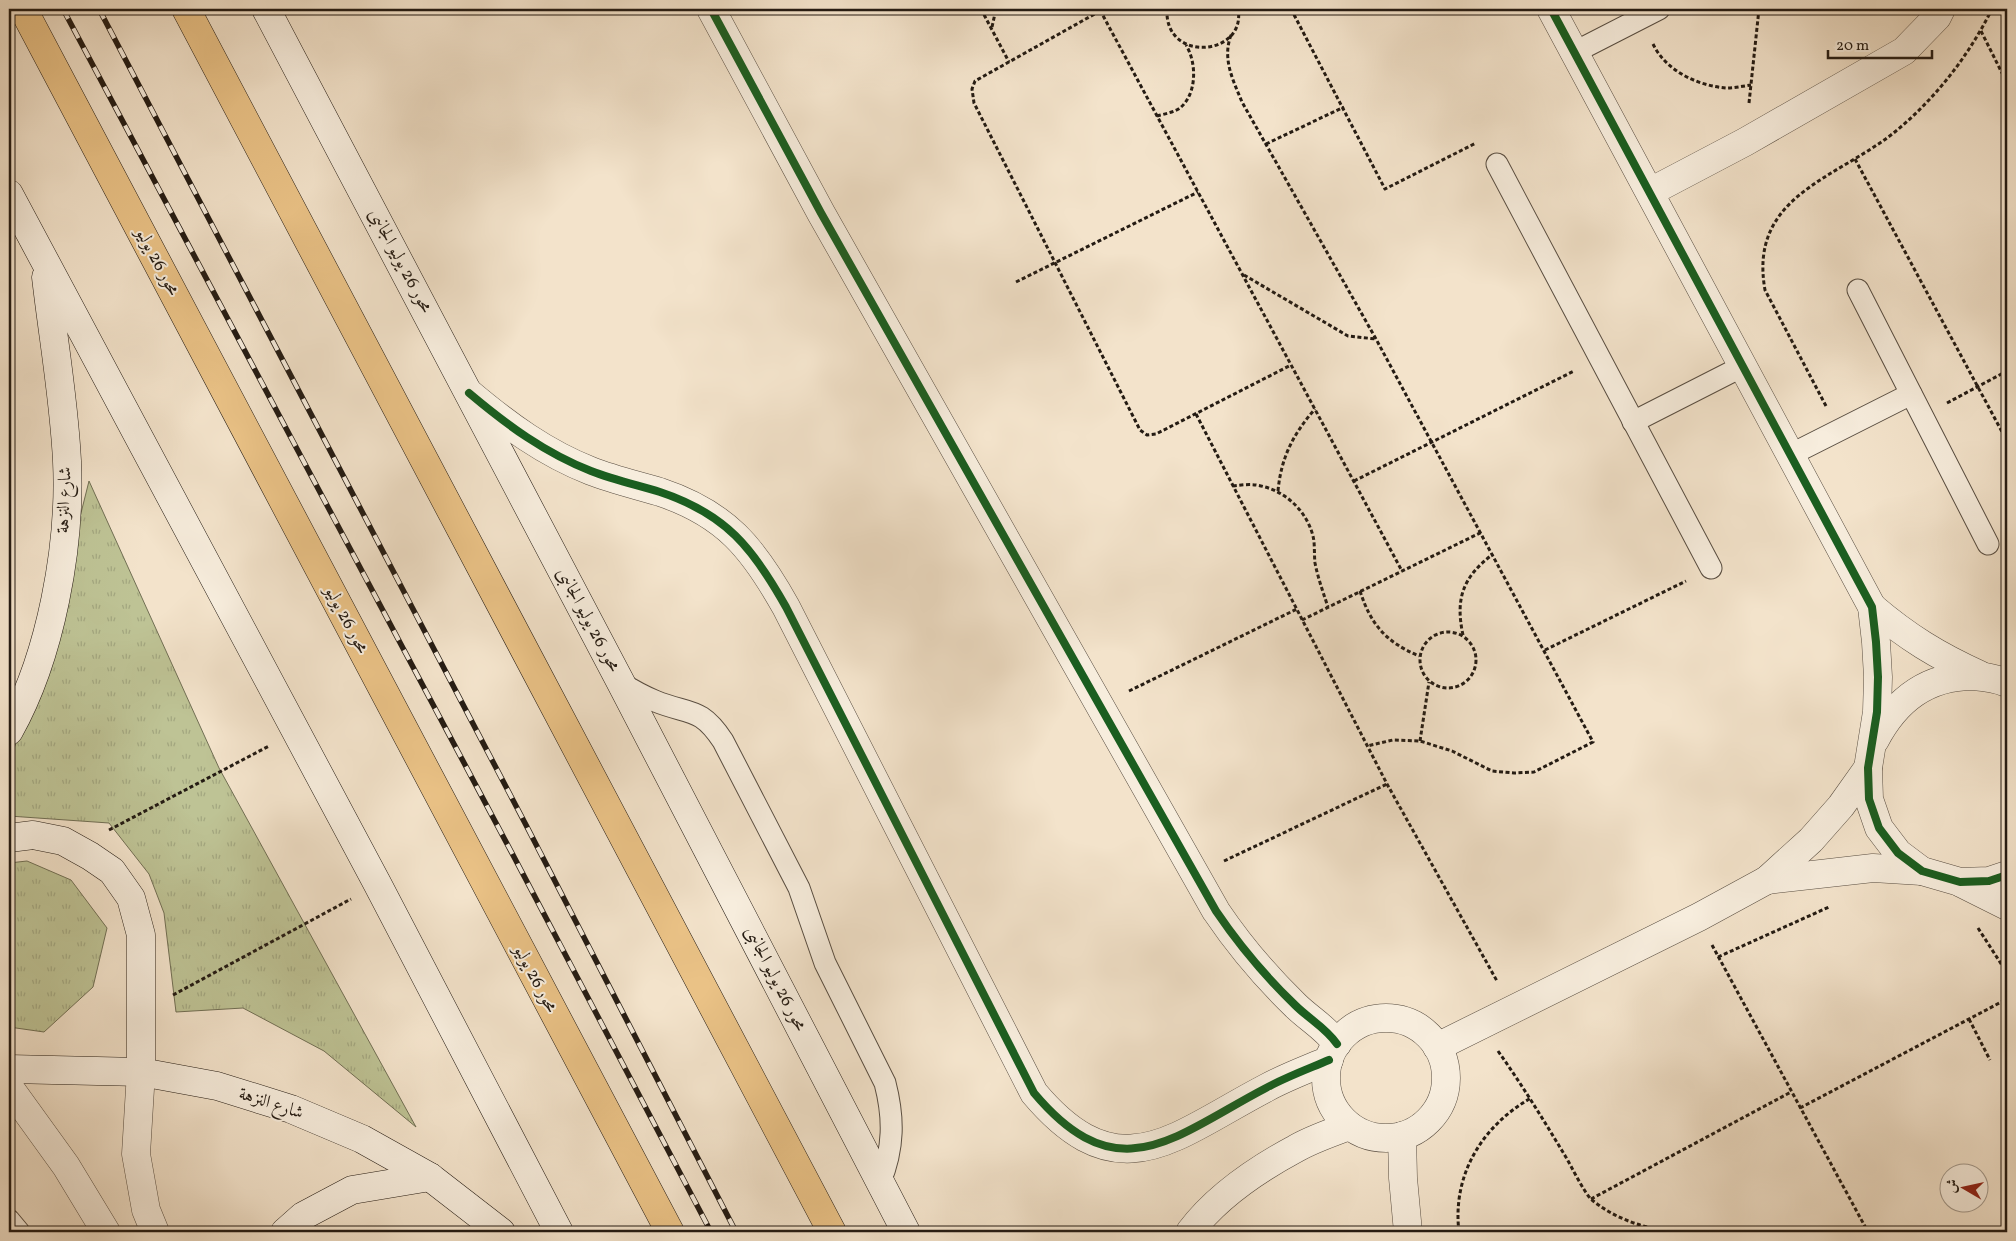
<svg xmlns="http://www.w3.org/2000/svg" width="2016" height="1241" font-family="Vollkorn,Amiri,serif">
<defs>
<pattern id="grass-tufts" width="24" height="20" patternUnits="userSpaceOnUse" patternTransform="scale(1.25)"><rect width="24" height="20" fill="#bec395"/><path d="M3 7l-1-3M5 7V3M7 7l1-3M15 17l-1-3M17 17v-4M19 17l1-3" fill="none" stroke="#a3a780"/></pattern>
</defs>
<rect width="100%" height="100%" fill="#f3e3cb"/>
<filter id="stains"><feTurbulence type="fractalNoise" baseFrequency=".004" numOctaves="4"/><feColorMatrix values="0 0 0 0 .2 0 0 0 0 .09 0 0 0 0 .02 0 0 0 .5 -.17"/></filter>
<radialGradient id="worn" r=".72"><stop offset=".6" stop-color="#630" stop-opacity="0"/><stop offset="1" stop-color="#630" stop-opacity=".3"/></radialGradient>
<!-- grass -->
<g fill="url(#grass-tufts)" stroke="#716f54">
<path d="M89 481 219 768 416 1127 324 1051 243 1008 176 1012 164 913 149 874 109 823 9 816V760L22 729 50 637Z"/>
<path d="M27 861 71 880 107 928 93 987 44 1032 9 1027V863Z"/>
</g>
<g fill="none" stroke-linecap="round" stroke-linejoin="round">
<!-- service casing -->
<g stroke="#584d41" stroke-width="23">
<g id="service">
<path d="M1575 52 1659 9"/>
<path d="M1497 164 1711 568"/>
<path d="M1858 290 1988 544"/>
<path d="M1633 422 1743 366"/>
<path d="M1790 455 1911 394"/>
<path d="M621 683C632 690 643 696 655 701 689 715 700 706 723 741L799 888 825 963 885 1083C894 1118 894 1148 880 1182"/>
<path d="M9 1220 19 1232"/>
</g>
</g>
<!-- minor casing -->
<g stroke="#584d41" stroke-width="29">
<g id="minor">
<path d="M711 9 821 213 1216 911C1239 945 1265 976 1295 1005 1309 1019 1326 1028 1337 1044"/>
<path d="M1551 9 1872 607 1876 642 1878 677 1877 712 1868 768 1869 799 1879 828 1898 853 1922 871 1960 882 1989 881 2007 875"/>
<path d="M1650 192 1745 142 1904 51 1937 17 1941 9"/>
<path d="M469 393C507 425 545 453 591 471 614 480 637 485 660 492 726 514 753 548 786 607L1034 1093C1119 1194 1174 1136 1266 1088 1286 1077 1308 1069 1329 1060"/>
<path d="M1872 607C1907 637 1938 656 1980 675"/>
<path d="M1875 740C1896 700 1927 676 1973 676 1985 677 1996 678 2007 683"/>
<path d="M1767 880 1873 868 1922 871"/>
<path d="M1961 883 2007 906"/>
<circle cx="1386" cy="1078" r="60"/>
<path d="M1437 1047 1699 917 1767 880 1811 840 1841 806 1868 768"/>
<path d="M141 1072 136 1154 146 1210 155 1232"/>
<path d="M9 1087 66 1166 106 1232"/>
<path d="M1402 1136 1403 1178 1408 1232"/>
<path d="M1190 1232C1217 1196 1256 1170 1295 1149 1312 1139 1331 1133 1349 1126"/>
</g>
</g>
<!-- secondary casing -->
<g stroke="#241b13" stroke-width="29">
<g id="secondary">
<path d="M266 9 621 683 906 1232"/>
<path d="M9 194 378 885 559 1232"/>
<path d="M9 731C51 656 71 546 67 461 64 399 53 338 46 277"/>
<path d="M9 838 33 835 63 841 90 856 112 871 131 898 141 935V1072"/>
<path d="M9 1069 141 1072 217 1086 291 1109 362 1139 430 1177 501 1232"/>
<path d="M285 1232 303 1216 352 1190 430 1177"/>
</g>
</g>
<!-- trunk casing -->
<g stroke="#241b13" stroke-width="29">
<g id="trunk">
<path d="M23 9 670 1232"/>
<path d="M186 9 832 1232"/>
</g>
</g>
<!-- path -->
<g stroke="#241b13" stroke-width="3" stroke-dasharray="4 2.5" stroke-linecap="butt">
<path d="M981 9 1009 62"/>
<path d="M1167 9C1164 64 1247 56 1238 9"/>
<path d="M1291 9 1385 189 1476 143"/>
<path d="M1100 10 1402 571"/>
<path d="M1100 11 975 81 972 89 974 103 1140 430 1147 435 1156 434 1291 365"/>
<path d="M992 27 996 9"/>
<path d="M1981 31 2007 83"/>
<path d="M1231 35C1222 59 1233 80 1242 102L1376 339 1593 742 1534 772 1514 773 1492 771 1452 751 1420 741 1393 740 1367 746"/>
<path d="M1653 44C1666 71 1698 86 1727 88 1735 88 1743 86 1751 85"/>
<path d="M1749 103 1759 9"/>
<path d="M1157 116C1164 114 1175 112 1180 108 1197 94 1197 63 1186 45"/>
<path d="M1266 144 1344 107"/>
<path d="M1855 159 2007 441"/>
<path d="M1244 275 1348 336 1376 339"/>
<path d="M1016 282 1198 192"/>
<path d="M1947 403 2007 371"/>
<path d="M1826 406 1765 290C1748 195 1837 179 1896 131 1937 97 1969 55 1992 9"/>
<path d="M1196 414 1387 784 1497 981"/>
<path d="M1354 481 1574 371"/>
<path d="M1233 486C1240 485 1249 484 1256 485 1283 489 1306 509 1313 536 1315 544 1314 554 1315 563 1318 578 1323 592 1328 607"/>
<path d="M1278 491C1281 458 1293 434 1315 409"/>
<path d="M1360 591C1371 625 1386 642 1419 656"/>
<path d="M1302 620 1482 532"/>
<circle cx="1448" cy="660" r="28"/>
<path d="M1463 635C1455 598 1463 577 1493 554"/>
<path d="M1545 650 1686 581"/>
<path d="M1129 691 1297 609"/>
<path d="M1420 741 1429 682"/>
<path d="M109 830 269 746"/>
<path d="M1224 861 1387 784"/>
<path d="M1978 928 2007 973"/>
<path d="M1712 945 1868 1232"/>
<path d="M1718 957 1829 907"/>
<path d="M173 995 351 899"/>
<path d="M1969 1019 1990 1060"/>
<path d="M1498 1051C1522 1085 1543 1119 1564 1154 1571 1165 1584 1193 1592 1200 1618 1221 1649 1230 1681 1232"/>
<path d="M1800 1108 2007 999"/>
<path d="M1591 1199 1791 1092"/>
<path d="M1459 1232C1452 1175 1482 1126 1531 1098"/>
</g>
<!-- service -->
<use href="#service" stroke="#f7eddd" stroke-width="21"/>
<!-- minor -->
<use href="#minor" stroke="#f7eddd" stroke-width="28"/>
<!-- secondary -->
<use href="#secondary" stroke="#f7eddd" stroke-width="28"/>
<!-- trunk -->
<use href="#trunk" stroke="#eac286" stroke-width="28"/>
<!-- rail casing -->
<g stroke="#241b13" stroke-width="5.5">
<g id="rail">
<path d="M63 9 513 855 711 1232"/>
<path d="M99 9 526 825 736 1232"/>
</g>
</g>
<!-- rail -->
<use href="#rail" stroke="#f7eddd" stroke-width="4" stroke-dasharray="11" stroke-linecap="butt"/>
<!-- cycleway casing -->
<g stroke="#f7eddd" stroke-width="11">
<g id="cycleway">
<path d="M711 9 821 213 1216 911C1239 945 1265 976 1295 1005 1309 1019 1326 1028 1337 1044"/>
<path d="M1551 9 1872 607 1876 642 1878 677 1877 712 1868 768 1869 799 1879 828 1898 853 1922 871 1960 882 1989 881 2007 875"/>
<path d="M469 393C507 425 545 453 591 471 614 480 637 485 660 492 726 514 753 548 786 607L1034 1093C1119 1194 1174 1136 1266 1088 1286 1077 1308 1069 1329 1060"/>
</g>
</g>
<!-- cycleway -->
<use href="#cycleway" stroke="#1b5e20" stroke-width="8"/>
</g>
<g text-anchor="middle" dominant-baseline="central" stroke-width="4" stroke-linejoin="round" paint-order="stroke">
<!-- street labels -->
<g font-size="18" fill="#241b13" stroke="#f7eddd">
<text transform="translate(400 261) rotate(62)">محور 26 يوليو الجانبى</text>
<text transform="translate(157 262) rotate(62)">محور 26 يوليو</text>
<text transform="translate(65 500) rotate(-88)">شارع النزهة</text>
<text transform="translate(346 620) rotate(62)">محور 26 يوليو</text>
<text transform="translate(588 620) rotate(62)">محور 26 يوليو الجانبى</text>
<text transform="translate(535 979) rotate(62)">محور 26 يوليو</text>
<text transform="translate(775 979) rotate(63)">محور 26 يوليو الجانبى</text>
<text transform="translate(271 1104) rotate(18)">شارع النزهة</text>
</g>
</g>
<!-- margin -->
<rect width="2016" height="1241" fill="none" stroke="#f3e3cb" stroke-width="30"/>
<rect x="10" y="10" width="1996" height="1221" fill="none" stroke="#241b13" stroke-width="2.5"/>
<rect x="15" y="15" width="1986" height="1211" fill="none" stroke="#241b13"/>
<!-- north arrow -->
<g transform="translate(1964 1188) rotate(279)"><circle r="24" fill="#f7eddd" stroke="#a3998c"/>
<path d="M0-4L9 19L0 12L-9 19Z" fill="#8f2418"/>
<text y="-8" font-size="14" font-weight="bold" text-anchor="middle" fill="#241b13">ش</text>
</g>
<!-- scale -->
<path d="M1828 50v8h104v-8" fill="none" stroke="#241b13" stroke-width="2.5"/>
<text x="1836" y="50" font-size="15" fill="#241b13" stroke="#f7eddd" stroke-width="4" paint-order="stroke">20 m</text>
<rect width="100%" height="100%" filter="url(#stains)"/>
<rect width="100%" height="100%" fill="url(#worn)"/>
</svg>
